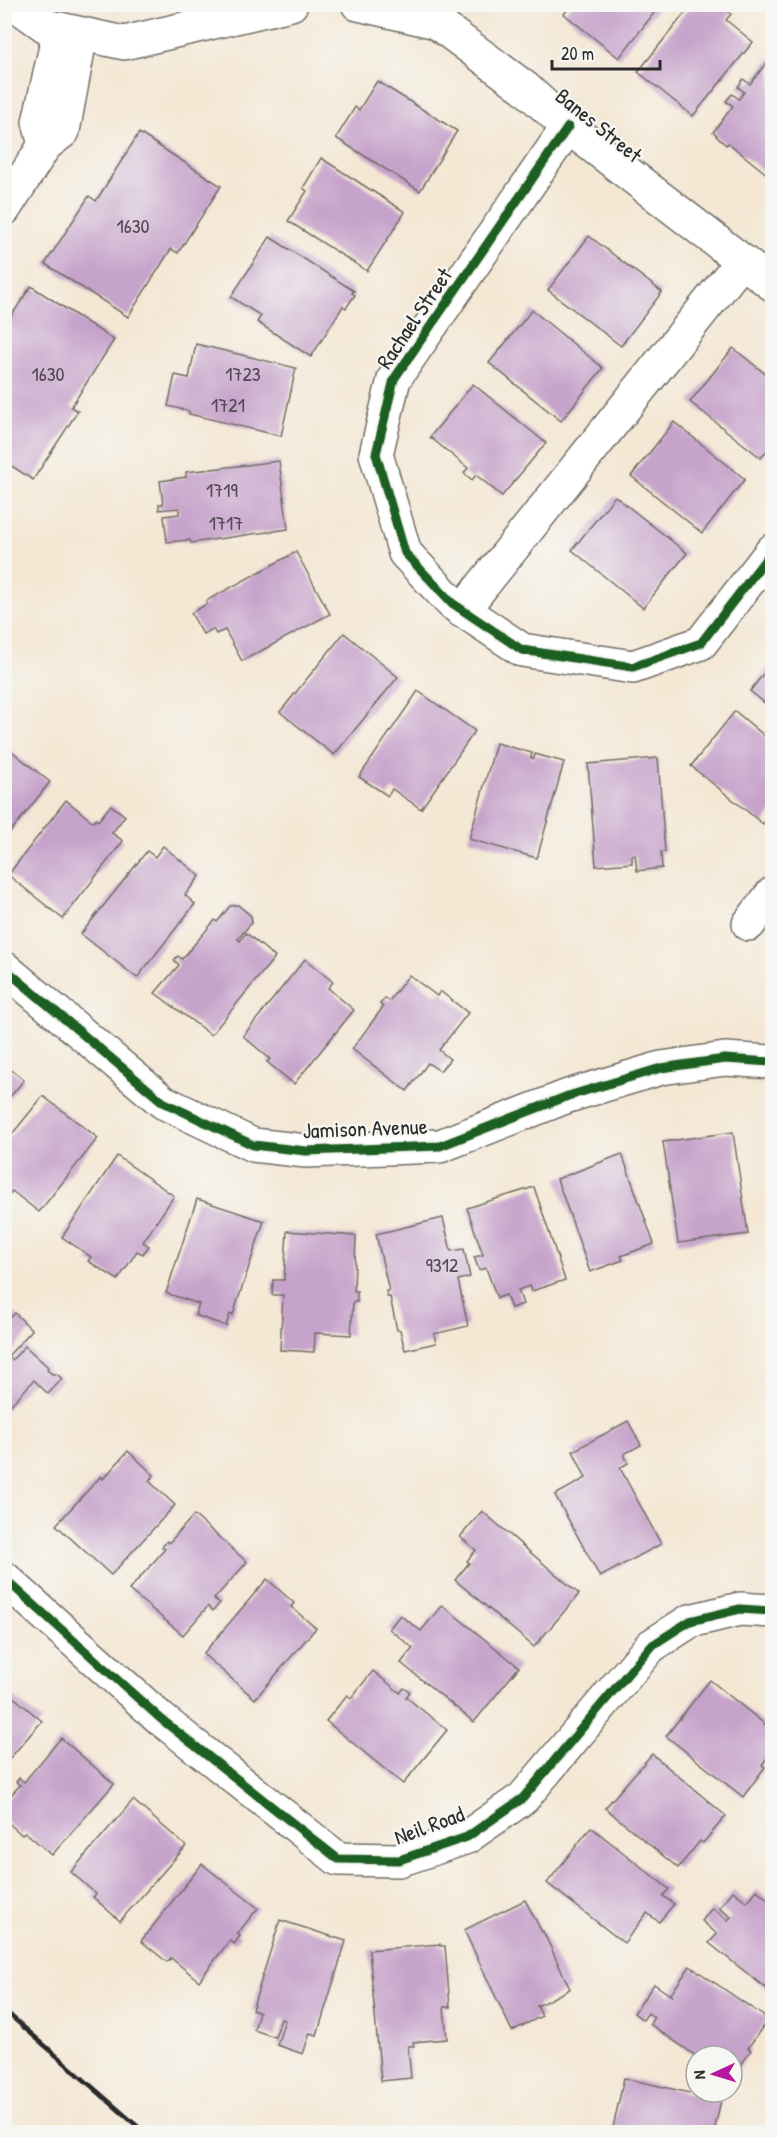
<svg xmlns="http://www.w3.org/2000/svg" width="777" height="2137" font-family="'Patrick Hand',sans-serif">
<rect width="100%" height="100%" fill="#f6f6f2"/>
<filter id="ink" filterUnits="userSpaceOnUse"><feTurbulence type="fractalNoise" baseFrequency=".0167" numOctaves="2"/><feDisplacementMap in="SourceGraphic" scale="12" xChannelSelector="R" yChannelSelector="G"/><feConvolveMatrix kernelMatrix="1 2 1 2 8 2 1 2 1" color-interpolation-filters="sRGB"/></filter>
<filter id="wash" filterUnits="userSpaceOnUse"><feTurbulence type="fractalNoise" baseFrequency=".008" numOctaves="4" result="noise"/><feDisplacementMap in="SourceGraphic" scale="24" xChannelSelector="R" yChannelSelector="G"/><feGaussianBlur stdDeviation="1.35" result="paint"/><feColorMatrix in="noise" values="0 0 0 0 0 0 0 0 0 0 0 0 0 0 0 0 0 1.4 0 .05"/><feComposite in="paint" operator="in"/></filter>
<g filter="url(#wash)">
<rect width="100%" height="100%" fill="#f4e7d4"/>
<g id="blocks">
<!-- building -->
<g fill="#c6a3ca">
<path d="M572 4H661L619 58 564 14Z"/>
<path d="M692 4H719L731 14 726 20 753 42 693 116 638 72Z"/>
<path d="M771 57 772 169 768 175 728 143 726 145 716 136 717 135 713 132 733 106 726 101 732 94 739 99 744 92 738 87 743 79 750 84Z"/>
<path d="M377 81 457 131 420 191 336 138 355 107 359 110Z"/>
<path d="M139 133 221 186 178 253 171 249 128 317 45 264 89 196 96 201Z"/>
<path d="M321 158 405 212 367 271 288 221 307 191 303 188Z"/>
<path d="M589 236 662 292 621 346 548 290Z"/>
<path d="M270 237 354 291 352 293 355 295 346 308 343 306 311 357 257 322 261 316 231 297Z"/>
<path d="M31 286 114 340 71 407 78 411 33 480 4 461V327Z"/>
<path d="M532 310 603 368 561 421 489 363Z"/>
<path d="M196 344 296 368 281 436 189 414V411L168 406 175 375 189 378Z"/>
<path d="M733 348 772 379V444L761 458 690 402Z"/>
<path d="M473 384 546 443 502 496 476 475 472 480 464 473 468 468 430 437Z"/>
<path d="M674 422 745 479 702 533 631 476Z"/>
<path d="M279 461 288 529 191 543 190 540 167 542 164 516 179 514V508L159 510V504H163L160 481 186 477V472Z"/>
<path d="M615 496 687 553 643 608 572 550Z"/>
<path d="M296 552 330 614 242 661 225 630 216 634 213 629 203 634 191 613 207 604 206 601Z"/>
<path d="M344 633 398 677 334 755 280 712Z"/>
<path d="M772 663V709L750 691Z"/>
<path d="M418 691 475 731 421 809 392 789 388 796 359 777Z"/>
<path d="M735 711 772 742V813L763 824 691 766Z"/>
<path d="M496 743 532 753 531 758 534 759 535 754 564 762 537 858 469 839Z"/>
<path d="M4 745 50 782 4 840Z"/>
<path d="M658 758 665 852H661L662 868 637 871 635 854 632 855V863L596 866 588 764Z"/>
<path d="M66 800 93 822 96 819 98 821 111 805 125 816 112 833 123 841 63 919 8 875Z"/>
<path d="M163 846 200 876 185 895 195 904 137 978 81 934 147 851 155 857Z"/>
<path d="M238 905 251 916 252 922 238 939 240 941 246 933 275 957 211 1035 155 993 179 965 174 960 178 956 182 959 215 920 217 922 230 906Z"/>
<path d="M305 959 333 982 328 988 354 1010 294 1084 267 1062 270 1059 243 1036Z"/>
<path d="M409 975 437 996 440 991 468 1013 439 1050 450 1059 440 1071 428 1063 407 1091 352 1049 383 1007 380 1004 385 998 389 1001Z"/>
<path d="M4 1064 24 1080 4 1104Z"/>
<path d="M43 1096 98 1138 39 1212 12 1191 9 1195 4 1191V1144Z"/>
<path d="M733 1132 748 1234 678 1243 663 1142Z"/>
<path d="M622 1154 654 1244 621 1256 623 1260 590 1272 557 1179Z"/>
<path d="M117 1156 174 1196 143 1242 149 1246 143 1254 137 1251 118 1280 88 1261 91 1257 62 1237Z"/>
<path d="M534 1187 565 1280 532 1291 530 1286 518 1290 523 1304 511 1308 506 1295 497 1298 486 1268 479 1270 474 1257 483 1255 467 1208Z"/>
<path d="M197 1199 264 1221 233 1315 230 1314 226 1326 195 1315 199 1304 166 1293Z"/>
<path d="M443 1218 451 1251 464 1249 470 1277 458 1280 468 1326 434 1334 436 1343 405 1350 400 1330H397L390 1297H387L386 1291H389L376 1234Z"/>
<path d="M287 1231 356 1236 354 1291H357V1302H353L351 1335 315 1333 314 1352 280 1350 283 1295H272L273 1280H284Z"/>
<path d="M15 1313 32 1330 8 1356 12 1360 25 1346 48 1367 47 1370 52 1374H57L62 1379 48 1394 34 1380 4 1412V1324Z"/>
<path d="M628 1421 641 1445 624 1454 628 1463 620 1468 661 1544 600 1577 555 1495 586 1478 573 1451Z"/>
<path d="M128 1451 154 1475 149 1481 175 1505 111 1575 56 1525 101 1476 103 1479Z"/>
<path d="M482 1511 579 1594 534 1647 455 1580 469 1563 467 1561 476 1550 460 1537Z"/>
<path d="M194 1515 247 1562 214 1599 220 1603 213 1611 208 1606 183 1635 129 1590 165 1549 162 1547 167 1541 169 1543Z"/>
<path d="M267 1579 294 1603 291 1607 316 1628 255 1699 203 1654Z"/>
<path d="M442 1605 519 1667 474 1722 401 1663 413 1648 389 1629 400 1615 421 1631Z"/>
<path d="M373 1671 400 1693 404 1688 410 1692 406 1697 447 1730 403 1784 326 1721 347 1695 351 1698Z"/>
<path d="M710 1680 772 1730V1751L762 1765 765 1767 743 1797 666 1736Z"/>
<path d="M4 1689 42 1721 4 1765Z"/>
<path d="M61 1738 114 1784 52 1855 25 1832 22 1835 4 1819V1803L20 1785 16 1782 19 1778 24 1782Z"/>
<path d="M652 1754 726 1816 703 1843 700 1841 678 1868 605 1808Z"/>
<path d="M133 1800 186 1846 120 1921 93 1897 96 1894 71 1872Z"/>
<path d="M591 1827 669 1889 663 1896 674 1904 659 1922 647 1913 624 1943 547 1883Z"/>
<path d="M202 1864 258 1908 237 1934 240 1936 234 1944 230 1940 199 1981 171 1958 167 1962 141 1941Z"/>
<path d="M757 1890 772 1903V1993L709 1943 717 1934 702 1921 712 1908 728 1920 731 1917 719 1908 733 1891 747 1902Z"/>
<path d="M525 1900 542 1932 543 1931 570 1989 537 2006 542 2016 512 2031 464 1930Z"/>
<path d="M280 1920 346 1941 317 2035 310 2033 303 2054 277 2045 285 2020 281 2019 275 2037 254 2030 259 2012 252 2010Z"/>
<path d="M440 1944V1946H445L450 2007H444L447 2039 413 2042 414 2046H408L411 2078 381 2081 369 1950Z"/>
<path d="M690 1966 768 2019 748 2048 751 2050 732 2078V2056H696L650 2024 654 2017 648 2013 643 2020 634 2013 654 1984 673 1997 671 1994Z"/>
<path d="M624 2078 721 2100 714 2132H612Z"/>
</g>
</g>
</g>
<g filter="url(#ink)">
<use href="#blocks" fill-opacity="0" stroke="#716d66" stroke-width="1.5"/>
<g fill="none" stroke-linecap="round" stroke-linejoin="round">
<!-- minor casing -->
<g stroke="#716d66" stroke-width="36">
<g id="minor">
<path d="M15 4 46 26 124 43 291 4"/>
<path d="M358 4 436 22 525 88 568 127 772 284"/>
<path d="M60 29 39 122 45 145 63 131 81 34"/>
<path d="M568 127 394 379 376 454 405 553 452 603 522 650 633 667 701 643 772 551"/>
<path d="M4 209 45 145"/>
<path d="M462 611 742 261"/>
<path d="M749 924 772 894"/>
<path d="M4 968 163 1102 253 1145 306 1151 440 1146 568 1096 661 1068 725 1059 772 1062"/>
<path d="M4 1578 161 1719 338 1859 399 1860 467 1837 523 1798 651 1646 690 1621 740 1609 772 1611"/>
</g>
</g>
<!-- minor -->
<use href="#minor" stroke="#fff" stroke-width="33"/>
<!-- rail -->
<path stroke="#2b2b2b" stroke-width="4.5" d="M4 2010 144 2132"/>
<!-- cycleway casing -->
<g stroke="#f6f6f2" stroke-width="13">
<g id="cycleway">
<path d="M568 127 394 379 376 454 405 553 452 603 522 650 633 667 701 643 772 551"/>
<path d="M4 968 163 1102 253 1145 306 1151 440 1146 568 1096 661 1068 725 1059 772 1062"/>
<path d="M4 1578 161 1719 338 1859 399 1860 467 1837 523 1798 651 1646 690 1621 740 1609 772 1611"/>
</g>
</g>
<!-- cycleway -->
<use href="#cycleway" stroke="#1b5e20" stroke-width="9"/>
</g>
</g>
<g text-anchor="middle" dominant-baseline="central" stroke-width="4.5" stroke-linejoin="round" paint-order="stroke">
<!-- number labels -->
<g font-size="20" fill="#524953">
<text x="133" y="225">1630</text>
<text x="48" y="373">1630</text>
<text x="243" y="373">1723</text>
<text x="228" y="404">1721</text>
<text x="222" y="489">1719</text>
<text x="226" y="522">1717</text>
<text x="442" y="1264">9312</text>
</g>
<!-- street labels -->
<g font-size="22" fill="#2b2b2b" stroke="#f6f6f2">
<text transform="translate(599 125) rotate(39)">Banes Street</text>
<text transform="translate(414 318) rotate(-56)">Rachael Street</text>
<text transform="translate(365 1128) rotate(-2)">Jamison Avenue</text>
<text transform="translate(429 1825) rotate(-20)">Neil Road</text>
</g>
</g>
<!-- margin -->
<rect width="777" height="2137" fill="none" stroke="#f6f6f2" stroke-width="24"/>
<!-- north arrow -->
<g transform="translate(714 2074) rotate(266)"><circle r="28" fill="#f6f6f2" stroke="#a5a5a2" stroke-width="1.5"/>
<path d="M0-4.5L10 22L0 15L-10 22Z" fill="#b5179e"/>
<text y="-9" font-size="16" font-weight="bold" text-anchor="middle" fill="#2b2b2b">N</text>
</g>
<!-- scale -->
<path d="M552 60v9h108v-9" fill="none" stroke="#2b2b2b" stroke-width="3"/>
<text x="561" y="60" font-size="18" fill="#2b2b2b" stroke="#f6f6f2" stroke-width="4.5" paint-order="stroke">20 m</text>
</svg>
